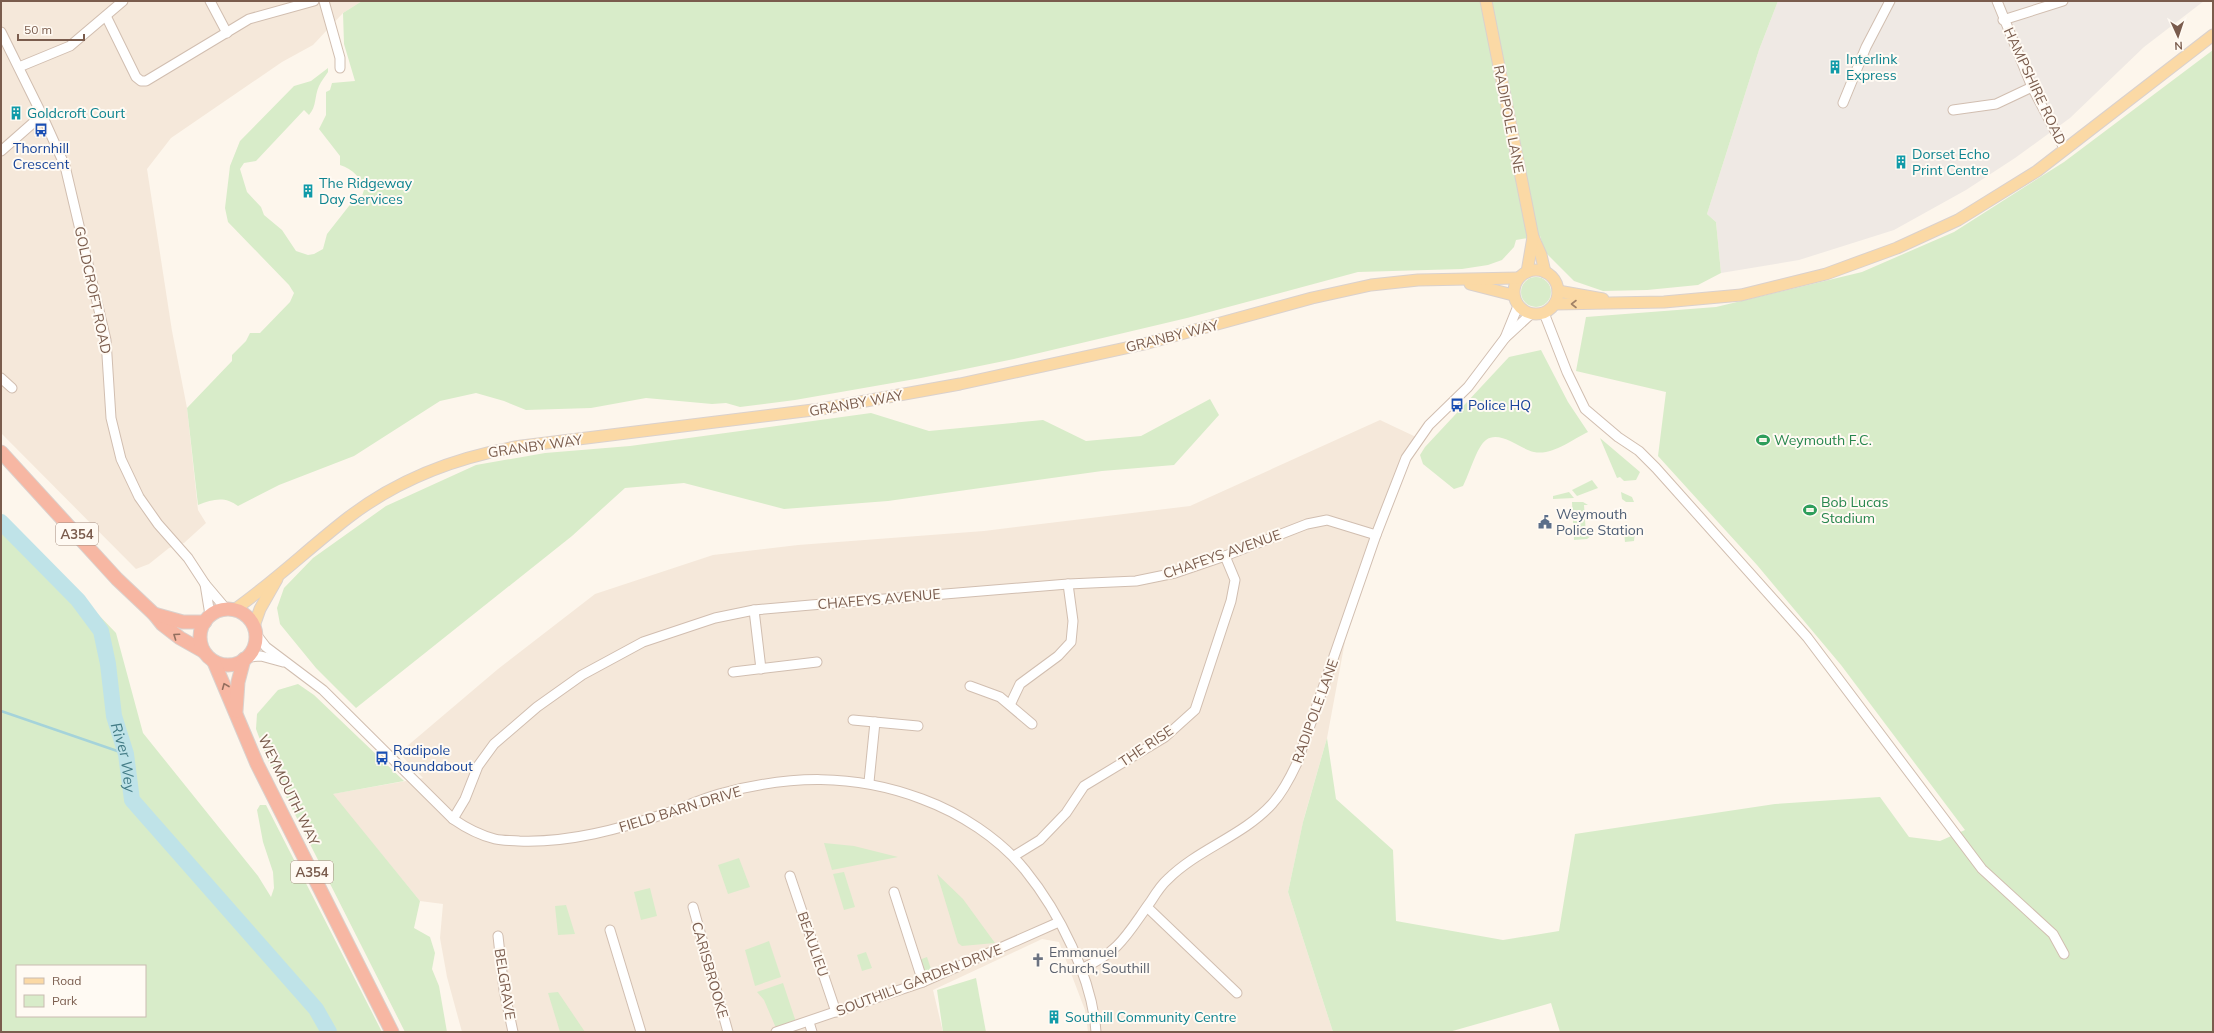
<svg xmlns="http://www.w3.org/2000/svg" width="2214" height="1033" font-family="Mulish,sans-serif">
<rect width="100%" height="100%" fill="#fdf6ec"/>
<!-- residential -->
<g fill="#f5e8da">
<path d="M1 1H362L343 13 313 45 282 62 171 138 147 169 172 331 187 408 198 510 206 523 184 543 169 548 149 564 136 569 1 433Z"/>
<path d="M1380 420 1416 437 1402 455 1354 593 1327 738 1304 818 1288 892 1333 1032H1088L1085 1010 1059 942 1042 939 933 990 943 1032H462L447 977 440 938 443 904 420 901 332 794 423 778 399 753 498 669 595 594 713 555 798 545 984 531 1190 506Z"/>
</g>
<!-- industrial -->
<path fill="#efe9e4" d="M1778 1H2204L2144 47 2070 118 2015 158 1966 190 1894 230 1799 260 1721 273 1716 222 1707 214 1759 50Z"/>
<!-- green -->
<g fill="#d8ecc9" fill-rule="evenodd">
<path d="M362 1H1778L1759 50 1707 214 1716 222 1721 273 1698 285 1647 290 1603 291 1574 281 1545 252 1540 236 1516 240 1514 247 1502 260 1488 265 1462 269 1358 272 1187 318 1014 359 921 378 795 400 740 407 726 403 712 404 646 398 591 408 526 410 504 401 476 393 440 401 354 456 279 485 238 506C225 496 213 499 198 505L187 408 232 361V355L246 341 250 333H260L290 302 294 293 289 285 228 222 225 208 230 166 240 141 294 86 311 81 328 68V72C325 77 321 81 319 86 314 97 317 106 309 115L304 110 256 161 244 163 240 169 247 192 261 207 264 215 282 230 296 251 308 255 314 254 323 249 327 234 356 197 362 196 364 190C361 178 353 169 340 165V156L319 129 326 115V92L330 90 332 83 355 81 344 44 343 13Z"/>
<path d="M2213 50V1032H1560L1551 1003 1449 1032H1333L1288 892 1303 822 1327 738 1336 799 1393 850 1396 921 1503 940 1559 931 1575 834 1775 804 1880 797 1909 837 1940 841 1965 830 1841 665 1757 565 1658 456 1666 392 1576 371 1586 317 1716 307 1862 272 1954 232 2064 162Z"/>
<circle cx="1536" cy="292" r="15"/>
<path d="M1541 350 1568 402 1588 432C1573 439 1552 456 1534 452 1520 449 1500 430 1486 440 1477 446 1469 475 1463 486L1454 489 1423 464 1420 455 1425 447 1509 357Z"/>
<path d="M1210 399 1219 415 1174 465 1102 471 888 501 784 509 684 483 625 488 572 536 356 708 316 668 280 624 277 608 284 588 313 558 386 506 476 465 545 453 630 446 871 413 929 431 1043 420 1086 441 1141 436Z"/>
<path d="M1600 438 1640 472 1636 480 1624 481 1620 477 1617 478Z"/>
<path d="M1592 480 1598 488 1577 496 1572 490Z"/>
<path d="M1569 492 1574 498 1553 499V496Z"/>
<path d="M1621 492 1632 497 1634 502H1626L1622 499Z"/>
<path d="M1572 502H1583L1588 505H1584L1586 534 1592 535 1587 539 1574 540Z"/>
<path d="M1 513 116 633 143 733 258 876 271 897 274 888 273 872 263 842 257 810 260 805H266L382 1032H1ZM17 966H145V1016H17Z"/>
<path d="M1624 532H1635L1634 541 1625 542Z"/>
<path d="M298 684 314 695 404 781 333 794 420 901 414 928 430 937 435 953 432 969 439 986 447 1032H405L268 761 256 729 257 714 278 690Z"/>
<path d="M824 843 854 846 898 857 832 870Z"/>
<path d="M739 858 750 887 728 894 718 865Z"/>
<path d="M844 872 855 907 844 910 833 874Z"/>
<path d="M937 874 963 899 995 943 962 946 958 943Z"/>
<path d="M650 888 657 916 641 920 634 892Z"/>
<path d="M566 905 575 934 558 935 555 906Z"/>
<path d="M769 941 781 977 755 986 745 950Z"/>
<path d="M866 952 872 968 862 971 857 955Z"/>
<path d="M927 957 932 972H924L919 960Z"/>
<path d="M976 978 986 1032H943L937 990Z"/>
<path d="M783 983 796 1022 776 1028 764 1000 757 992Z"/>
<path d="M558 992 585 1032H560L548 993Z"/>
</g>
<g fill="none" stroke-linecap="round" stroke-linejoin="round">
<!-- stream -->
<path stroke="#a5d3da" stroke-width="2.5" d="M1 711 126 754"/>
<!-- river -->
<path stroke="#bfe3e8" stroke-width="16" id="s1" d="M1 522 78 600 101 631 108 664 114 716 126 754 132 800 316 1009 329 1032"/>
<!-- minor casing -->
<g stroke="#d1beb0" stroke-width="11">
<g id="minor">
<path d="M210 1 227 33"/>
<path d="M324 1 340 58V68"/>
<path d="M1997 1 2032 87 2065 150"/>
<path d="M106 16 136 77 141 81H146L249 19 314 1"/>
<path d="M2003 20 2063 1"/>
<path d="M1 32 42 115 65 166 106 340 111 418 121 459 139 497 158 524 188 558 205 584 227 610"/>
<path d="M19 67 70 46 123 1"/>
<path d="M1843 103 1866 47 1890 1"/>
<path d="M1953 110 1996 104 2032 87"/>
<path d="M1 151 42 115"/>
<path d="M1544 313 1567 372 1585 409 1618 437 1639 451 1656 468 1807 637 1982 869 2053 934 2064 954"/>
<path d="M1505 338 1518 306"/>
<path d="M1 378 12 388"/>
<path d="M205 584 210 615"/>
<path d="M754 610 761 669"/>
<path d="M256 634 266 647 323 690 453 819C466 828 479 835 495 839 503 841 511 840 519 841 569 843 620 829 667 813 684 807 701 799 719 794 789 775 853 773 922 799 960 813 999 838 1025 870 1059 912 1092 977 1096 1032"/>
<path d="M248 657 261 656 283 662"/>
<path d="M733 672 817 662"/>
<path d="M970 686 1000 697 1032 724"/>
<path d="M1010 705 1020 684 1058 656 1071 642 1073 621 1068 584"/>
<path d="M853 720 918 726"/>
<path d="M869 782 875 722"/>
<path d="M453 819 465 799 478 766 494 744 537 707 582 675 643 642 715 618 754 610 811 605 1068 584 1136 581 1175 573 1225 556 1307 524 1327 520 1376 535"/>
<path d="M1014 856 1040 840 1066 813 1084 786 1165 737 1195 710 1231 601 1235 580 1225 556"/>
<path d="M790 876 836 1012"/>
<path d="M894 892 923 982"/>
<path d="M693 907 728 1032"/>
<path d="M1147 907 1237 993"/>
<path d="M610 930 641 1032"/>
<path d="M498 936 504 990 513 1032"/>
<path d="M1081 969C1121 951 1127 934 1151 901 1156 893 1161 885 1168 879 1198 849 1243 836 1272 804 1283 792 1290 778 1297 763L1376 535 1406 458 1429 425 1468 387 1505 338 1531 314"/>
<path d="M809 1022 812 1032"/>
<path d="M776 1032 923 982 1059 922"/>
</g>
</g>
<!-- major casing -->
<g stroke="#dad1cd" stroke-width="13">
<g id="major">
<path d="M1486 1 1533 237 1541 255 1545 272"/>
<circle cx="1536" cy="292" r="22"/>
<path d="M1527 272 1533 237"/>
<path d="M1470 284 1513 295"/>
<path d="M1558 291 1603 299"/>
<path d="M1555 304 1664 302 1741 295 1826 274 1897 248 1958 220 2037 171 2213 35"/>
<path d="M234 610C274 582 310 547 349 517 400 478 460 456 522 446L821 409 960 384 1144 344 1312 298 1371 285 1418 280 1518 278"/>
<path d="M254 626 260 609 277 579"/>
</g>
</g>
<!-- highway casing -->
<g stroke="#dad1cd" stroke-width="15">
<g id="highway">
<path d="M1 452 117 579 154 614 162 624 180 638 203 651"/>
<circle cx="228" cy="637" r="28"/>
<path d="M154 614 183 622H205"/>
<path d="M214 662 257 764 392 1032"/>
<path d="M236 711 238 682 244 659"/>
</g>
</g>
<!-- minor -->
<use href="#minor" stroke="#fff" stroke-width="9"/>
<!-- major -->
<use href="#major" stroke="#fbd9a5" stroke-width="11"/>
<!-- highway -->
<use href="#highway" stroke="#f7b7a3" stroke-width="13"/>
</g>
<!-- one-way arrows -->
<defs><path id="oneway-chevron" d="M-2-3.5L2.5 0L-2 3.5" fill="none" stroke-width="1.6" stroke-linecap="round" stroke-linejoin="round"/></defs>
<use stroke="#a18267" href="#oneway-chevron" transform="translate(1574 304) rotate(180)"/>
<g stroke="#936e5e">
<use href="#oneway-chevron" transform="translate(176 636) rotate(-145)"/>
<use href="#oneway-chevron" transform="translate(225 686) rotate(-112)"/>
</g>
<!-- icons -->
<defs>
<g id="building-bare" transform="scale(1.08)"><path d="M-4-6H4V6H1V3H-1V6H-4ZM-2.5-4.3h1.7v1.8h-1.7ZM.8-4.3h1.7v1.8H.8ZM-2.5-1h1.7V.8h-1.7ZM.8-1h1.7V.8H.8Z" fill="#0f9aa8" stroke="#fffaf3" stroke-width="2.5" paint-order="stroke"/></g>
<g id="bus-bare" transform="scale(1.08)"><path d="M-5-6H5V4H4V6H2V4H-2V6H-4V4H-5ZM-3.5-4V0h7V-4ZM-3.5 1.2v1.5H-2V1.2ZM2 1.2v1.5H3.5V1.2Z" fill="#1a4fb4" stroke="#fffaf3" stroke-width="2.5" paint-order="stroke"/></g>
<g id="stadium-bare" transform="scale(1.08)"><path d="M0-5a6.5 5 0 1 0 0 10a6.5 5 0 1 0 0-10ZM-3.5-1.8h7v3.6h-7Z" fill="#2e9e5b" stroke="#fffaf3" stroke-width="2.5" paint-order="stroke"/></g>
<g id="civic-bare" transform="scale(1.08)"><path d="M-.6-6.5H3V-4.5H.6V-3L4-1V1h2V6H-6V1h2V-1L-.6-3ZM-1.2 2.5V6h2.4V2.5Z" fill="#5c6f8a" stroke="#fffaf3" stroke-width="2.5" paint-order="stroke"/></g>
<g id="church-bare" transform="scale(1.08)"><path d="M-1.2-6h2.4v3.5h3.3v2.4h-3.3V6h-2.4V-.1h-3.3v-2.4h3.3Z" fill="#6b7280" stroke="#fffaf3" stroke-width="2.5" paint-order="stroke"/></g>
</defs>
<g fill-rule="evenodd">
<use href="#building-bare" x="1835" y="67"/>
<use href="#building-bare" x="16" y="113"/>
<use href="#bus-bare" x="41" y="130"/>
<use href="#building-bare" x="1901" y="162"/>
<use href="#building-bare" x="308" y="191"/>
<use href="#bus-bare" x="1457" y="405"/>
<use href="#stadium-bare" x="1763" y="440"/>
<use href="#stadium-bare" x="1810" y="510"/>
<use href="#civic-bare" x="1545" y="522"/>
<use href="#bus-bare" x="382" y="758"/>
<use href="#church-bare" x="1038" y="960"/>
<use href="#building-bare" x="1054" y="1017"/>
</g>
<g text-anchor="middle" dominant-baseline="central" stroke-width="4" stroke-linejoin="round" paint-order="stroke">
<!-- shield labels -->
<g fill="#fffaf3" stroke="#a28b7f" stroke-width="1">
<rect x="56" y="523" width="42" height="22" rx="3"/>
<rect x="291" y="861" width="42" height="22" rx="3"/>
</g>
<g font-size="13" font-weight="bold" fill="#7a5c4d">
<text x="77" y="534">A354</text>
<text x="312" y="872">A354</text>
</g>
<!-- culture labels -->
<g font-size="14" fill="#0d838f" stroke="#fffaf3" text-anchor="start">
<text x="1846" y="59">Interlink<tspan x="1846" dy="16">Express</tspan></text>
<text x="27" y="113">Goldcroft Court</text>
<text x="1912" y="154">Dorset Echo<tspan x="1912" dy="16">Print Centre</tspan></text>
<text x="319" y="183">The Ridgeway<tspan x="319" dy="16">Day Services</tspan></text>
<text x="1065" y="1017">Southill Community Centre</text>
</g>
<!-- street labels -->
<g font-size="14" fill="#7a5c4d" stroke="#fffaf3">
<text transform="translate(2035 86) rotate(65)">HAMPSHIRE ROAD</text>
<text transform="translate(1509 119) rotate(79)">RADIPOLE LANE</text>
<text transform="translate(93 290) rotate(78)">GOLDCROFT ROAD</text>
<text transform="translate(1172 336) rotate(-14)">GRANBY WAY</text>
<text transform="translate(856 403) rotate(-10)">GRANBY WAY</text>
<text transform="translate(535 446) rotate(-8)">GRANBY WAY</text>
<text transform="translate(1222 554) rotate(-19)">CHAFEYS AVENUE</text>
<text transform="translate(879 599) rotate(-5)">CHAFEYS AVENUE</text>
<text transform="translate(1315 711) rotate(-70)">RADIPOLE LANE</text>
<text transform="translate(1146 746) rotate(-34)">THE RISE</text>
<text transform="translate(289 790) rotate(64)">WEYMOUTH WAY</text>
<text transform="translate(680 809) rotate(-17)">FIELD BARN DRIVE</text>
<text transform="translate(813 944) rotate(71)">BEAULIEU</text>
<text transform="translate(710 970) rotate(74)">CARISBROOKE</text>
<text transform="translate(919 980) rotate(-21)">SOUTHILL GARDEN DRIVE</text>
<text transform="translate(505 984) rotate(81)">BELGRAVE</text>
</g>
<!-- transit labels -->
<g font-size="14" fill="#164399" stroke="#fffaf3" text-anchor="start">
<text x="41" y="148" text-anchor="middle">Thornhill<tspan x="41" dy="16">Crescent</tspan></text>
<text x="1468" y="405">Police HQ</text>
<text x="393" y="750">Radipole<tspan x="393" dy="16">Roundabout</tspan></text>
</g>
<!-- leisure labels -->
<g font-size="14" fill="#27864d" stroke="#fffaf3" text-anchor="start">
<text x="1774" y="440">Weymouth F.C.</text>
<text x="1821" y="502">Bob Lucas<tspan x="1821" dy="16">Stadium</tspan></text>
</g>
<!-- service labels -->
<g font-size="14" fill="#4e5e75" stroke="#fffaf3" text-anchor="start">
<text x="1556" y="514">Weymouth<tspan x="1556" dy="16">Police Station</tspan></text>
</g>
<!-- worship labels -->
<g font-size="14" fill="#5b616d" stroke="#fffaf3" text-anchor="start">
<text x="1049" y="952">Emmanuel<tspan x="1049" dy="16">Church, Southill</tspan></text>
</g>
<!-- water labels -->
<g font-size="15" font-style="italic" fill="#437c86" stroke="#fffaf3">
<text stroke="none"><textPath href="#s1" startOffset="277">River Wey</textPath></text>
</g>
</g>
<!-- border -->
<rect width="2214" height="1033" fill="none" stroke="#7a5c4d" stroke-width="4"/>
<!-- legend -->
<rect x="16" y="965" width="130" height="52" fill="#fffaf3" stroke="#cabbb1"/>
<rect x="24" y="978" width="20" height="6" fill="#fbd9a5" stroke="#cabbb1"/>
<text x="52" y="985" font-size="12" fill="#7a5c4d">Road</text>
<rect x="24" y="995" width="20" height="12" fill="#d8ecc9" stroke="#cabbb1"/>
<text x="52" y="1005" font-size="12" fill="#7a5c4d">Park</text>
<!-- north arrow -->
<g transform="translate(2178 36) rotate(177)" stroke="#fffaf3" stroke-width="3" paint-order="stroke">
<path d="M0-3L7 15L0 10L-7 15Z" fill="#7a5c4d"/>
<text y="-6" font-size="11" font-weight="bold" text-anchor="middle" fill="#7a5c4d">N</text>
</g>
<!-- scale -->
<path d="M18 34v6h66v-6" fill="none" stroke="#7a5c4d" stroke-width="2"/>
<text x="24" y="34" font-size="12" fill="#7a5c4d" stroke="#fffaf3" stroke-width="3" paint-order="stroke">50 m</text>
</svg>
